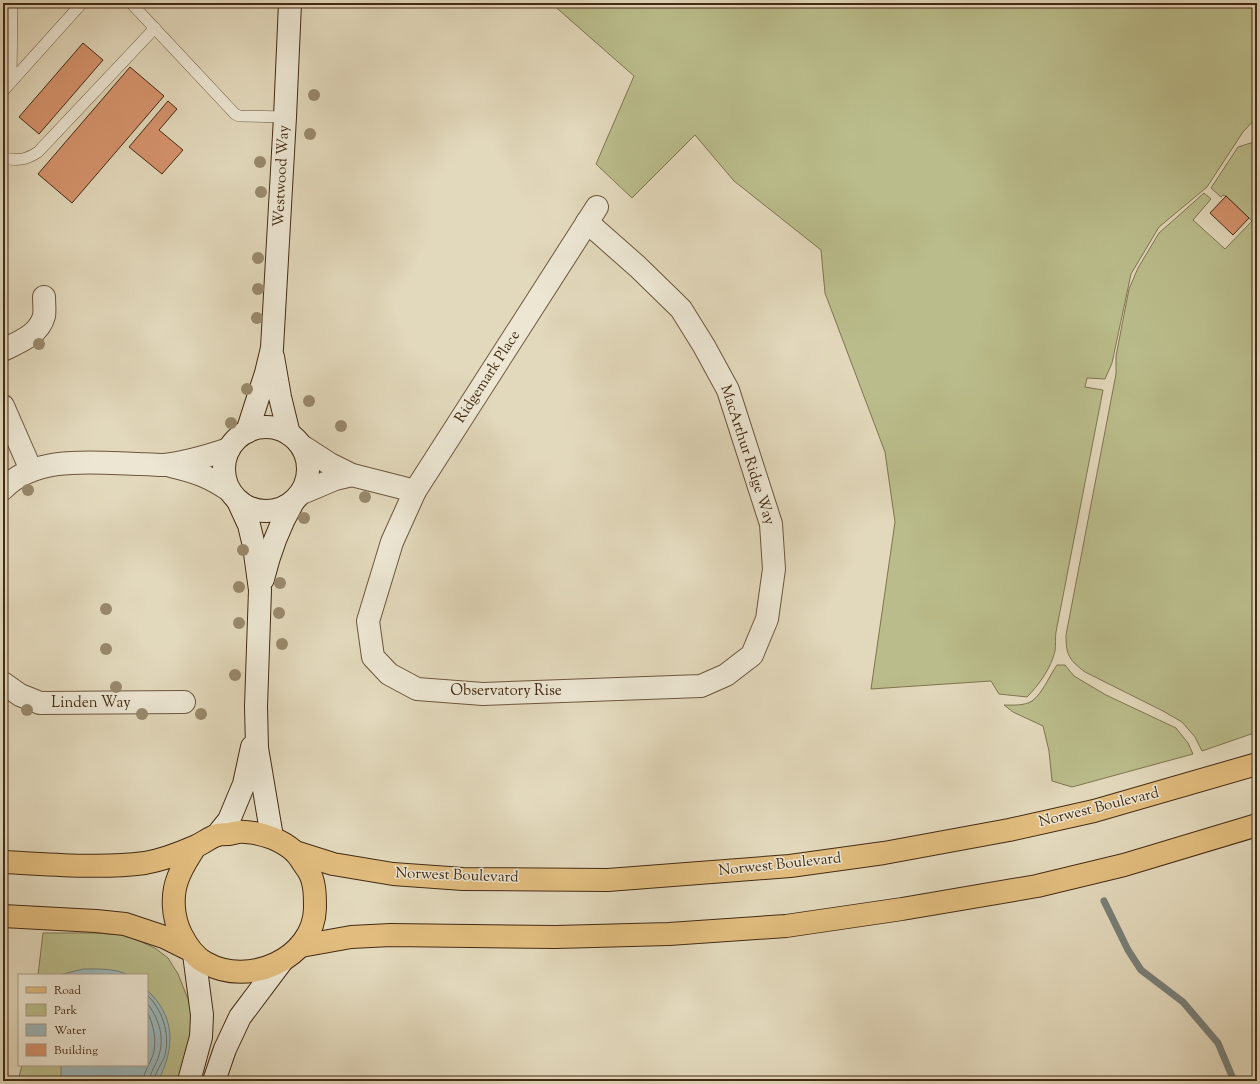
<svg xmlns="http://www.w3.org/2000/svg" width="1260" height="1084" font-family="'Sorts Mill Goudy',serif">
<rect width="100%" height="100%" fill="#e2d8bb"/>
<filter id="stains"><feTurbulence type="fractalNoise" baseFrequency=".005" numOctaves="4"/><feColorMatrix values="0 0 0 0 .2 0 0 0 0 .09 0 0 0 0 .02 0 0 0 .5 -.17"/></filter>
<radialGradient id="worn" r=".72"><stop offset=".6" stop-color="#630" stop-opacity="0"/><stop offset="1" stop-color="#630" stop-opacity=".3"/></radialGradient>
<!-- green -->
<g fill="#babc8b" stroke="#7f744f">
<path d="M551 3H1257V117L1243 132 1207 187 1159 227 1131 274 1112 363 1105 379 1087 378 1085 387 1103 390 1056 632C1055 638 1056 645 1055 651 1051 668 1039 685 1027 697L999 694 991 681 871 689 895 522 885 452 825 293 821 250 734 181 695 135 632 198 596 164 634 76Z"/>
<path d="M1257 141V732L1202 751 1195 737 1182 722 1163 711 1085 672C1069 660 1066 655 1066 635L1116 374V356L1129 289 1138 268 1159 233 1204 193 1211 199 1193 220 1225 249 1252 221 1226 196 1223 195 1221 197 1211 188 1238 147Z"/>
<path d="M1057 665H1065L1074 676 1106 695 1176 728 1188 743 1193 754 1072 787 1052 781 1049 751 1043 726 1013 712 1004 705C1013 705 1024 706 1032 701 1043 693 1049 676 1057 665Z"/>
<path d="M43 933H96L123 935 137 940 155 948 168 958 178 974 188 999 194 1024 180 1081H18L22 1065H147V975H38Z"/>
</g>
<!-- water -->
<g fill="#9ab7bc" stroke="#787f78">
<path d="M83 969C97 969 115 968 128 975H59Z"/>
<path d="M147 990C176 1017 175 1048 158 1081H61V1065H147Z"/>
</g>
<g fill="none" stroke-linecap="round" stroke-linejoin="round">
<!-- shore -->
<g stroke="#6f7168" stroke-width="1">
<path d="M147 995C163 1010 170 1034 165 1055 162 1064 155 1072 154 1081"/>
<path d="M147 1003C158 1017 165 1036 159 1055 157 1064 150 1072 149 1081"/>
<path d="M143 1081C144 1072 150 1063 153 1055 157 1042 154 1024 147 1012"/>
</g>
<!-- stream -->
<path stroke="#787f78" stroke-width="7" d="M1104 901 1128 950 1141 970 1183 1002 1218 1043 1234 1081"/>
</g>
<!-- building -->
<g fill="#d5936d" stroke="#442b13">
<path d="M32 3H63L53 7H44Z"/>
<path d="M83 43 103 60 39 134 19 117Z"/>
<path d="M130 67 164 96 72 203 38 174Z"/>
<path d="M168 101 177 109 159 130 183 150 162 174 129 147Z"/>
<path d="M1226 196 1249 218 1233 235 1210 213Z"/>
</g>
<g fill="none" stroke-linecap="round" stroke-linejoin="round">
<!-- lane casing -->
<g stroke="#6c563d" stroke-width="12">
<g id="lane">
<path d="M131 3 235 114 239 116 285 117"/>
<path d="M11 82 12 3"/>
<path d="M3 91 82 3"/>
<path d="M3 158C17 161 26 160 38 152L155 28"/>
</g>
</g>
<!-- street casing -->
<g stroke="#6c563d" stroke-width="24">
<g id="street">
<path d="M3 350C19 342 39 335 44 316 45 311 44 303 44 297"/>
<path d="M3 406 31 470"/>
<path d="M302 446 330 464 352 475 415 491 597 207"/>
<path d="M171 466C196 472 208 476 229 490"/>
<path d="M3 489C37 454 96 463 140 464 148 464 156 465 164 465 186 463 208 456 229 449"/>
<path d="M415 491 392 542 368 621 373 657 389 674 417 689 483 694 701 686 726 675 752 655 767 619 774 569 771 524 728 390 704 346 681 309 638 267 587 222"/>
<path d="M302 493 335 479 352 475"/>
<path d="M3 683 20 695 40 703 184 702"/>
</g>
</g>
<!-- secondary casing -->
<g stroke="#442b13" stroke-width="24">
<g id="secondary">
<path d="M273 357 280 397 289 434"/>
<circle cx="266" cy="469" r="42"/>
<path d="M247 432 266 373 272 348 285 117 290 3"/>
<path d="M238 501 249 525 254 546 260 590 256 706 257 748 272 837"/>
<path d="M263 579C270 550 278 528 293 502"/>
<path d="M217 835 229 820 244 784 252 747"/>
<path d="M189 1081 201 1037 202 1015 194 954"/>
<path d="M214 1081 225 1049 240 1017 282 961"/>
</g>
</g>
<!-- primary casing -->
<g stroke="#442b13" stroke-width="24">
<g id="primary">
<path d="M295 852 333 864 393 874 463 879 608 880 790 866 884 853 1009 830 1094 811 1257 764"/>
<path d="M3 862C48 864 100 869 145 863 162 860 178 854 194 847 202 844 209 838 217 835 220 834 225 834 229 834 234 833 240 831 245 832 263 833 282 840 295 852 300 857 304 865 308 870 315 881 315 895 315 908 314 959 248 987 206 963 194 957 187 946 181 934 173 918 171 896 178 878 182 867 189 857 195 847"/>
<path d="M3 916 96 921 125 924 164 937 190 950"/>
<path d="M301 946 351 937 391 935 556 937 669 934 786 926 902 909 1037 886 1124 865 1257 825"/>
</g>
</g>
<!-- lane -->
<use href="#lane" stroke="#ece6d3" stroke-width="11"/>
<!-- street -->
<use href="#street" stroke="#ece6d3" stroke-width="22"/>
<!-- secondary -->
<use href="#secondary" stroke="#ece6d3" stroke-width="22"/>
<!-- primary -->
<use href="#primary" stroke="#e1bc7e" stroke-width="22"/>
</g>
<!-- trees -->
<g fill="#98896c">
<circle cx="314" cy="95" r="6"/>
<circle cx="310" cy="134" r="6"/>
<circle cx="260" cy="162" r="6"/>
<circle cx="261" cy="192" r="6"/>
<circle cx="258" cy="258" r="6"/>
<circle cx="258" cy="289" r="6"/>
<circle cx="257" cy="318" r="6"/>
<circle cx="39" cy="344" r="6"/>
<circle cx="247" cy="389" r="6"/>
<circle cx="309" cy="401" r="6"/>
<circle cx="231" cy="423" r="6"/>
<circle cx="341" cy="426" r="6"/>
<circle cx="28" cy="490" r="6"/>
<circle cx="365" cy="497" r="6"/>
<circle cx="304" cy="518" r="6"/>
<circle cx="243" cy="550" r="6"/>
<circle cx="280" cy="583" r="6"/>
<circle cx="239" cy="587" r="6"/>
<circle cx="106" cy="609" r="6"/>
<circle cx="279" cy="613" r="6"/>
<circle cx="239" cy="623" r="6"/>
<circle cx="282" cy="644" r="6"/>
<circle cx="106" cy="649" r="6"/>
<circle cx="235" cy="675" r="6"/>
<circle cx="116" cy="687" r="6"/>
<circle cx="27" cy="710" r="6"/>
<circle cx="142" cy="714" r="6"/>
<circle cx="201" cy="714" r="6"/>
</g>
<g text-anchor="middle" dominant-baseline="central" stroke-width="3" stroke-linejoin="round" paint-order="stroke">
<!-- street labels -->
<g font-size="15" fill="#442b13" stroke="#ece6d3">
<text transform="translate(282 176) rotate(-87)">Westwood Way</text>
<text transform="translate(488 377) rotate(-57)">Ridgemark Place</text>
<text transform="translate(747 455) rotate(72)">MacArthur Ridge Way</text>
<text x="506" y="691">Observatory Rise</text>
<text x="91" y="703">Linden Way</text>
<text transform="translate(1099 808) rotate(-14)">Norwest Boulevard</text>
<text transform="translate(780 865) rotate(-6)">Norwest Boulevard</text>
<text transform="translate(457 876) rotate(2)">Norwest Boulevard</text>
</g>
</g>
<!-- margin -->
<rect width="1260" height="1084" fill="none" stroke="#e2d8bb" stroke-width="16"/>
<rect x="4" y="4" width="1252" height="1076" fill="none" stroke="#442b13" stroke-width="2"/>
<rect x="8" y="8" width="1244" height="1068" fill="none" stroke="#442b13"/>
<!-- legend -->
<rect x="18" y="974" width="130" height="92" fill="#ece6d3" stroke="#a99b86"/>
<rect x="26" y="987" width="20" height="6" fill="#e1bc7e" stroke="#a99b86"/>
<text x="54" y="994" font-size="12" fill="#442b13">Road</text>
<rect x="26" y="1004" width="20" height="12" fill="#babc8b" stroke="#a99b86"/>
<text x="54" y="1014" font-size="12" fill="#442b13">Park</text>
<rect x="26" y="1024" width="20" height="12" fill="#9ab7bc" stroke="#a99b86"/>
<text x="54" y="1034" font-size="12" fill="#442b13">Water</text>
<rect x="26" y="1044" width="20" height="12" fill="#d5936d" stroke="#a99b86"/>
<text x="54" y="1054" font-size="12" fill="#442b13">Building</text>
<rect width="100%" height="100%" filter="url(#stains)"/>
<rect width="100%" height="100%" fill="url(#worn)"/>
</svg>
